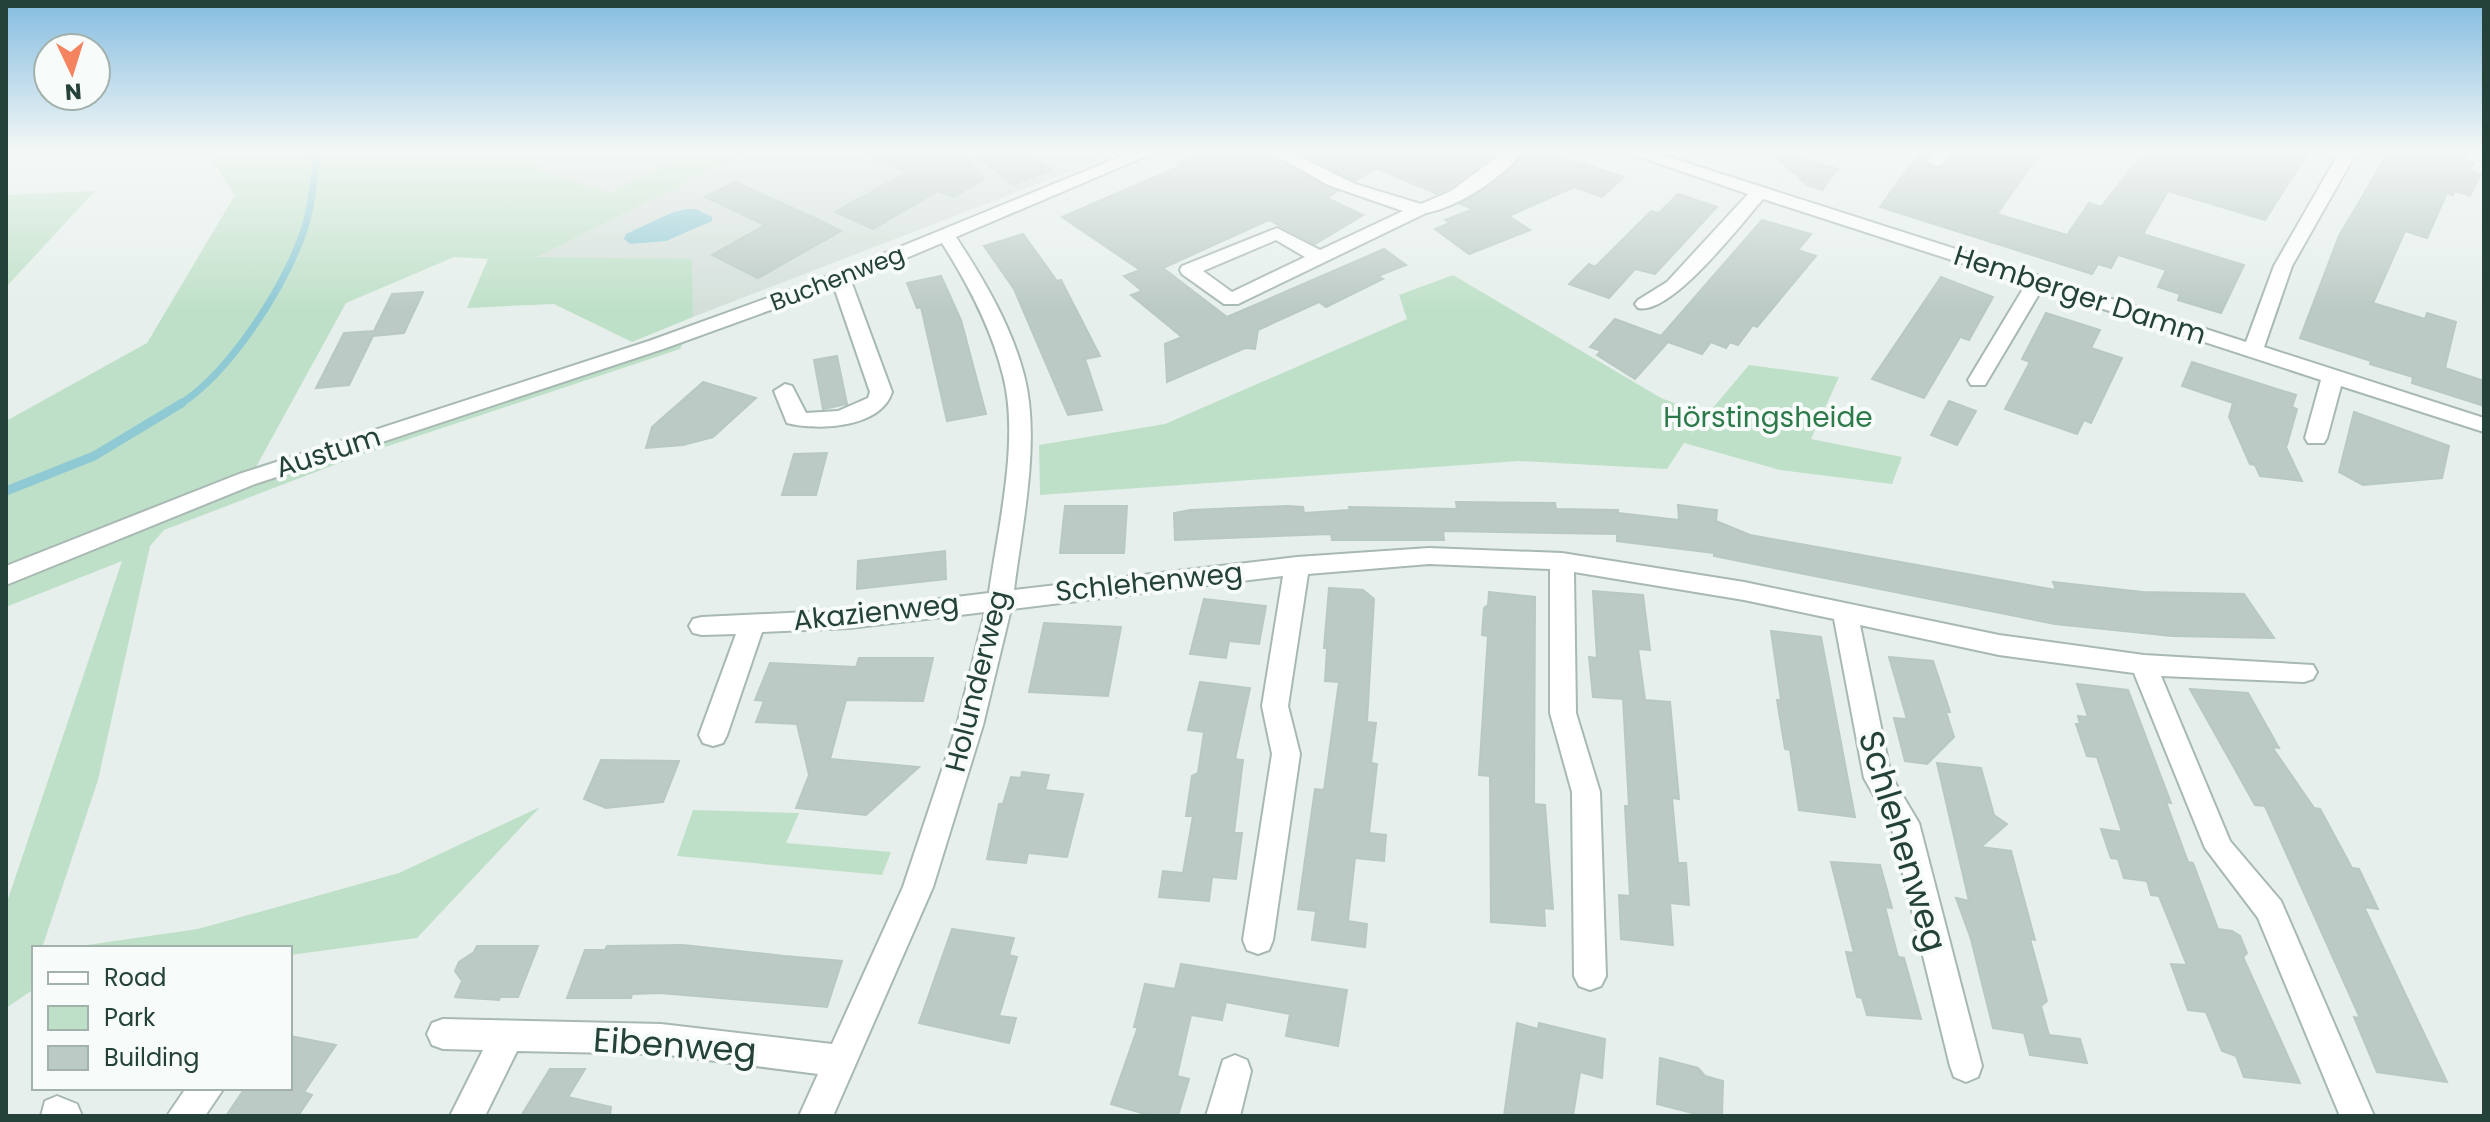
<svg xmlns="http://www.w3.org/2000/svg" width="2490" height="1122" font-family="Poppins,sans-serif">
<rect width="100%" height="100%" fill="#e6efeb"/>
<!-- built -->
<g fill="#d4dfda">
<path d="M526 151H693L611 193 539 171Z"/>
<path d="M747 151H1123L693 317 691 259 535 258Z"/>
</g>
<!-- green -->
<g fill="#bfe0c8">
<path d="M206 151H526L539 171 611 193 693 151H747L537 257 692 259 693 317 632 342 554 304 467 308 488 259 454 257 346 303 256 467 6 567V421L147 343 235 195Z"/>
<path d="M95 191 6 287V195Z"/>
<path d="M1453 275 1661 398 1703 414 1690 435 1749 365 1839 377 1811 439 1902 457 1892 484 1780 470 1684 443 1667 469 1519 461 1040 495 1039 445 1165 424 1407 319 1399 295Z"/>
<path d="M684 341 680 349 355 457 164 530 150 546 98 780 42 948H34V989L6 1008V905L122 561 6 607V585L237 492Z"/>
<path d="M540 807 417 938 290 955V948H66L198 929 399 873Z"/>
<path d="M693 810 799 813 786 843 891 852 882 875 677 856Z"/>
</g>
<!-- water -->
<path fill="#8ec9d4" d="M686 209H696L712 217V221L666 241 630 244 624 239 626 234 671 213Z"/>
<g fill="none" stroke-linecap="round" stroke-linejoin="round">
<!-- stream-far1 -->
<path stroke="#8ec9d4" stroke-width="7" d="M179 405C231 372 291 279 307 220 312 200 314 179 317 159L312 151"/>
<!-- stream -->
<path stroke="#8ec9d4" stroke-width="9" d="M6 491 94 456 182 403"/>
</g>
<!-- building -->
<g fill="#bbcac4" stroke="#b8c9c2" stroke-width="2">
<path d="M861 151H964L984 179 954 197 938 191 873 229 835 212 907 172Z"/>
<path d="M972 151H1024L1052 170 1013 185Z"/>
<path d="M1206 151H1265L1337 191 1327 198 1363 215 1315 244 1269 220 1163 268 1227 317 1384 249 1406 265 1378 276 1383 279 1326 307 1319 302 1258 330 1255 349 1245 348 1167 382 1165 344 1182 337 1131 295 1142 291 1124 276 1140 270 1062 217 1180 166 1177 164Z"/>
<path d="M1297 151H1499L1450 188 1437 194 1376 168 1355 181Z"/>
<path d="M1527 151H1541L1624 177 1602 197 1574 187 1509 216 1530 230 1469 254 1435 229 1450 223 1445 220 1473 209 1460 204 1494 183Z"/>
<path d="M1769 151H1780L1838 169 1822 190 1807 185Z"/>
<path d="M1955 151H2042L1997 214 2067 235 2089 203 2101 207 2145 151H2309L2265 220 2168 191 2143 234 2244 265 2221 313 2178 300 2180 294 2158 287 2166 270 2118 255 2111 268 2098 264 2092 274 1880 207 1919 153 1928 155 1924 162 1936 169 1944 167Z"/>
<path d="M2389 151H2467L2463 159 2474 163 2469 170 2481 174 2470 196 2455 191 2453 195 2447 193 2427 238 2405 231 2373 303 2425 319 2427 313 2456 322 2445 368 2484 381V406L2412 383 2413 377 2370 364 2371 361 2300 338 2339 236Z"/>
<path d="M735 182 819 220 841 231 758 278 712 255 765 225 705 197Z"/>
<path d="M1678 194 1717 207 1655 274 1635 269 1609 298 1569 284 1589 264 1595 267 1651 211 1659 213Z"/>
<path d="M1762 220 1811 234 1798 250 1816 256 1757 327 1753 325 1738 345 1730 342 1726 348 1711 342 1702 354 1668 342 1635 379 1597 355 1601 351 1590 347 1615 319 1661 336Z"/>
<path d="M1023 234 1057 281 1061 280 1100 356 1085 359 1102 410 1068 415 1014 289 984 246Z"/>
<path d="M941 276 961 320 986 414 947 421 921 307 917 308 907 283Z"/>
<path d="M1941 277 1993 297 1969 340 1960 337 1924 398 1872 379Z"/>
<path d="M423 292 404 333 373 336 349 385 316 388 344 333 374 331 392 294Z"/>
<path d="M2046 313 2100 330 2091 348 2122 358 2091 423 2084 420 2077 434 2005 409 2030 362 2022 359Z"/>
<path d="M837 356 847 404 823 409 814 360Z"/>
<path d="M2192 362 2296 395 2292 407 2297 409 2287 445 2284 443 2302 481 2260 476 2255 465 2250 464 2229 417 2233 403 2182 386Z"/>
<path d="M703 382 756 398 713 437 683 445 646 448 652 427Z"/>
<path d="M1949 401 1976 411 1957 445 1931 435Z"/>
<path d="M2354 412 2449 446 2442 478 2363 485 2339 472Z"/>
<path d="M827 453 816 495H782L794 454Z"/>
<path d="M1456 502 1555 503 1556 509 1618 510V513L1679 520 1678 505 1717 510 1716 521 1750 535 2056 590 2053 582 2142 592 2244 594 2274 638 2172 636 2055 624 1714 556V553L1617 541V534L1443 531 1444 540H1332L1331 534 1175 540 1174 513 1190 510 1287 506 1303 507 1304 513 1350 510 1349 507 1457 509Z"/>
<path d="M1065 506H1127L1124 553H1060Z"/>
<path d="M945 551 946 579 857 589 858 561Z"/>
<path d="M1329 588 1363 590 1374 599 1367 722 1376 723 1371 763 1377 764 1369 833 1386 835 1384 861 1355 858 1348 921 1367 924 1365 947 1312 940 1316 911 1298 909 1315 789 1324 790 1339 682 1325 681 1327 648H1324Z"/>
<path d="M1593 591 1643 595 1650 650 1638 649 1645 700 1670 702 1679 799 1672 798 1678 863H1686L1689 905 1670 903 1673 945 1621 939 1619 895 1630 896 1625 806H1629L1623 699 1593 697 1589 657 1597 658Z"/>
<path d="M1489 592 1535 597 1534 804 1545 805 1553 909 1544 908 1545 926 1491 922 1490 776 1479 775 1488 636 1482 635 1484 608 1488 605Z"/>
<path d="M1204 599 1266 606 1259 644 1229 641 1226 658 1190 654Z"/>
<path d="M1044 623 1121 627 1108 696 1029 692Z"/>
<path d="M1771 631 1821 637 1855 817 1799 810 1790 750 1785 749 1777 700H1781Z"/>
<path d="M1889 657 1933 661 1950 712H1946L1954 737 1927 764 1905 761 1894 718 1907 719Z"/>
<path d="M859 658H933L923 701 846 700 830 759 919 767 866 815 796 808 809 775 797 724 756 722 764 701 755 700 770 663 856 667Z"/>
<path d="M1200 682 1250 688 1235 759 1243 760 1234 833H1242L1236 879 1212 877 1209 901 1159 897 1163 871 1183 873 1193 816H1186L1192 776 1198 773 1204 732 1188 730Z"/>
<path d="M2077 684 2128 690 2171 803 2166 802 2188 862 2193 863 2218 929 2232 931 2240 936 2247 953 2243 957 2300 1083 2244 1077 2236 1056 2222 1051 2206 1012 2188 1010 2171 964 2187 965 2159 896 2151 895 2147 881 2124 878 2118 859 2111 858 2101 829 2122 832 2097 757 2087 756 2076 724H2080L2078 716 2088 717Z"/>
<path d="M2190 689 2248 693 2279 748 2272 747 2314 808 2320 809 2352 868 2359 869 2378 909 2364 907 2447 1082 2377 1072 2354 1017 2360 1018 2265 806 2255 805Z"/>
<path d="M601 760 679 761 663 802 606 808 584 799Z"/>
<path d="M1937 763 1981 768 1994 815 2007 824 1981 847 2011 851 2035 940 2030 939 2047 1001 2041 1006 2049 1035 2080 1039 2087 1063 2030 1055 2024 1033 1993 1028 1971 939 1956 898 1969 901Z"/>
<path d="M1022 772 1049 775 1045 790 1083 794 1067 857 1028 853 1026 863 987 859 999 804H1003L1011 777 1021 778Z"/>
<path d="M1831 862 1880 865 1892 908 1885 907 1898 957 1904 958 1921 1019 1867 1015 1862 998 1857 997 1846 952 1854 953Z"/>
<path d="M952 929 1014 938 1009 955 1017 957 999 1016 1016 1018 1009 1043 919 1023Z"/>
<path d="M683 945 784 956 842 961 827 1007 660 993 632 994 631 998H567L585 950H605L607 946Z"/>
<path d="M477 946H538L518 997H500L499 1000 455 997 462 981 455 971 459 962 474 952Z"/>
<path d="M1181 964 1347 990 1338 1046 1286 1036 1290 1014 1226 1002 1222 1020 1191 1015 1177 1076 1189 1079 1178 1116H1152L1111 1104 1138 1027H1134L1145 984 1175 989Z"/>
<path d="M1517 1023 1538 1029 1539 1023 1605 1039 1602 1078 1580 1072 1573 1116H1504Z"/>
<path d="M290 1036 336 1045 304 1092 312 1095 298 1116H226L245 1088H290Z"/>
<path d="M1660 1058 1698 1068 1705 1076 1723 1081 1722 1116H1704L1657 1104Z"/>
<path d="M550 1069H585L568 1097 611 1107 610 1116H521Z"/>
</g>
<g fill="none" stroke-linecap="round" stroke-linejoin="round">
<!-- minor casing -->
<g stroke="#a8b8b2" stroke-width="4">
<g id="minor">
<path d="M1134 151H1158L956 237C984 280 1011 325 1024 375 1041 440 1022 525 1014 590L1297 557 1429 548 1562 553 1744 582 1999 635 2144 655 2313 665 2317 672 2313 679 2304 682 2161 676 2230 841 2281 901 2374 1116H2340L2258 918 2205 848 2134 673 1999 655 1860 625 1891 776 1919 823 1982 1066 1978 1077 1966 1082 1954 1077 1950 1066 1891 825 1864 778 1834 619 1744 600 1574 572 1576 713 1600 792 1606 976 1601 986 1590 990 1579 986 1574 976 1572 792 1550 713V569L1429 564 1308 574 1288 706 1300 754 1273 940 1269 950 1258 954 1247 950 1243 940 1272 754 1262 706 1283 576 1011 609 983 725 933 887 833 1116H799L818 1074 661 1054 517 1051 485 1116H450L483 1050 443 1049 432 1045 427 1034 432 1023 443 1019 661 1024 832 1044 903 887 957 725 985 612 849 628 762 632 727 735 723 743 713 746 703 743 699 735 736 634 702 635 693 633 689 626 693 619 702 617 849 610 989 593C998 527 1020 440 1003 375 991 327 968 284 942 243L851 281 892 392C881 428 818 431 787 423L774 391 785 384 792 386 806 413 838 411 868 398 870 392 834 287 663 349 255 484 6 585V566L239 474 649 341 834 274Z"/>
<path d="M1268 151H1289L1355 184 1421 204 1451 191 1505 151H1524C1501 178 1461 206 1426 213L1238 304H1224L1182 274 1180 270 1182 266 1277 228 1320 250 1403 211 1328 185ZM1276 240 1305 257 1232 292 1203 271Z"/>
<path d="M1623 151H1650L2246 342 2274 266 2340 151H2357L2292 266 2264 347 2484 418V432L2341 386 2327 438 2324 443H2308L2305 438 2321 380 2042 289 1985 385H1971L1968 380 2026 284 1763 199C1741 224 1671 316 1638 308L1635 304 1638 300 1667 282 1748 194Z"/>
<path d="M1935 151H1952L1942 165 1936 166 1927 161Z"/>
<path d="M1235 1055 1247 1060 1251 1071 1240 1116H1206L1223 1060Z"/>
<path d="M186 1088H224L205 1116H167Z"/>
<path d="M57 1096 77 1104 82 1116H41L45 1101Z"/>
</g>
</g>
<!-- minor -->
<use href="#minor" fill="#fff" fill-rule="evenodd"/>
</g>
<!-- sky -->
<linearGradient id="sky" x2="0" y2="1"><stop stop-color="#84bce0"/><stop offset="0.49" stop-color="#f4f8f6"/><stop offset="1" stop-color="#f4f8f6" stop-opacity="0"/></linearGradient>
<rect width="2490" height="309" fill="url(#sky)"/>
<g text-anchor="middle" dominant-baseline="central" stroke-width="8" stroke-linejoin="round" paint-order="stroke">
<!-- far-street labels -->
<g font-size="24" fill="#24423a" stroke="#f7fbf9">
<text transform="translate(837 278) rotate(-21)">Buchenweg</text>
</g>
<!-- street labels -->
<g font-size="28" fill="#24423a" stroke="#f7fbf9">
<text transform="translate(2080 295) rotate(18)">Hemberger Damm</text>
<text transform="translate(328 452) rotate(-18)">Austum</text>
<text transform="translate(1149 582) rotate(-6)">Schlehenweg</text>
<text transform="translate(876 612) rotate(-6)">Akazienweg</text>
<text transform="translate(977 681) rotate(-76)">Holunderweg</text>
</g>
<!-- park labels -->
<g font-size="28" fill="#2d7a4b" stroke="#f7fbf9">
<text x="1768" y="417">Hörstingsheide</text>
</g>
<!-- near-street labels -->
<g font-size="34" fill="#24423a" stroke="#f7fbf9">
<text transform="translate(1903 841) rotate(73)">Schlehenweg</text>
<text transform="translate(675 1045) rotate(4)">Eibenweg</text>
</g>
</g>
<!-- border -->
<rect width="2490" height="1122" fill="none" stroke="#24423a" stroke-width="16"/>
<!-- legend -->
<rect x="32" y="946" width="260" height="144" fill="#f7fbf9" stroke="#a3b1ad" stroke-width="2"/>
<rect x="48" y="972" width="40" height="12" fill="#ffffff" stroke="#a3b1ad" stroke-width="2"/>
<text x="104" y="986" font-size="24" fill="#24423a">Road</text>
<rect x="48" y="1006" width="40" height="24" fill="#bfe0c8" stroke="#a3b1ad" stroke-width="2"/>
<text x="104" y="1026" font-size="24" fill="#24423a">Park</text>
<rect x="48" y="1046" width="40" height="24" fill="#bbcac4" stroke="#a3b1ad" stroke-width="2"/>
<text x="104" y="1066" font-size="24" fill="#24423a">Building</text>
<!-- north arrow -->
<g transform="translate(72 72) rotate(176)"><circle r="38" fill="#f7fbf9" stroke="#a3b1ad" stroke-width="2"/>
<path d="M0-6L14 30L0 20L-14 30Z" fill="#f4845f"/>
<text y="-12" font-size="22" font-weight="bold" text-anchor="middle" fill="#24423a">N</text>
</g>
</svg>
